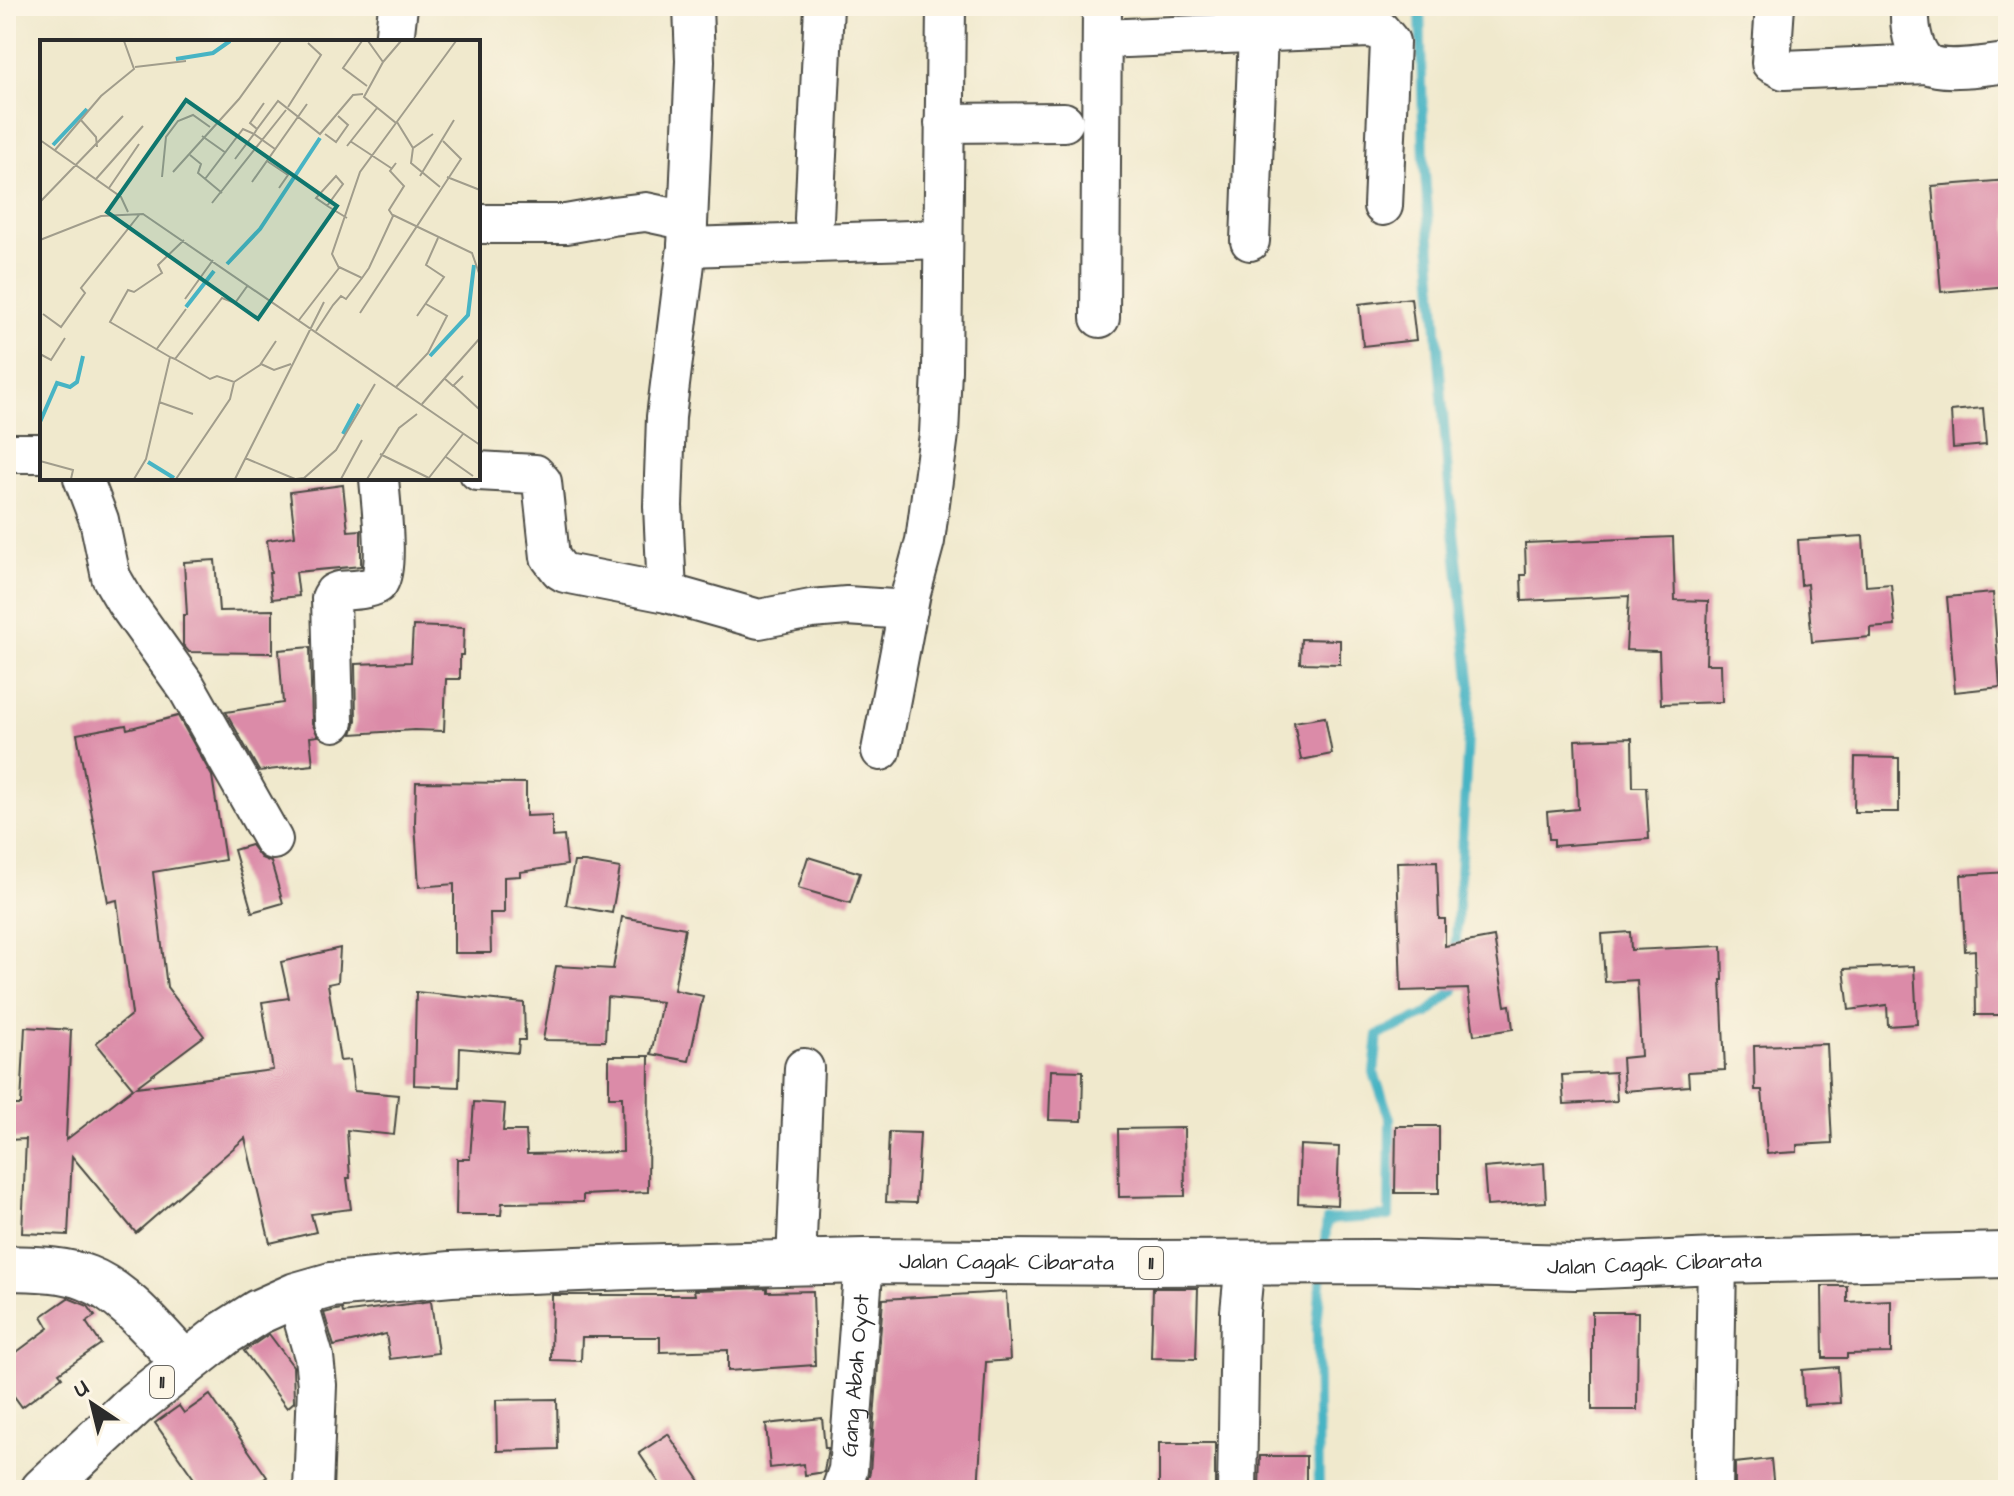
<svg xmlns="http://www.w3.org/2000/svg" width="2014" height="1496" font-family="'Architects Daughter',sans-serif">
<rect width="100%" height="100%" fill="#fcf5e5"/>
<filter id="ink" filterUnits="userSpaceOnUse"><feTurbulence type="fractalNoise" baseFrequency=".0125" numOctaves="2"/><feDisplacementMap in="SourceGraphic" scale="16" xChannelSelector="R" yChannelSelector="G"/><feConvolveMatrix kernelMatrix="1 2 1 2 8 2 1 2 1" color-interpolation-filters="sRGB"/></filter>
<filter id="wash" filterUnits="userSpaceOnUse"><feTurbulence type="fractalNoise" baseFrequency=".006" numOctaves="4" result="noise"/><feDisplacementMap in="SourceGraphic" scale="32" xChannelSelector="R" yChannelSelector="G"/><feGaussianBlur stdDeviation="1.8" result="paint"/><feColorMatrix in="noise" values="0 0 0 0 0 0 0 0 0 0 0 0 0 0 0 0 0 1.4 0 .05"/><feComposite in="paint" operator="in"/></filter>
<g filter="url(#wash)">
<rect width="100%" height="100%" fill="#f0e9cd"/>
<g fill="none" stroke-linecap="round" stroke-linejoin="round">
<!-- stream -->
<g stroke="#47b4c4" stroke-width="10">
<path d="M1420 6 1424 161 1448 476 1471 688 1455 957"/>
<path d="M1324 1252 1327 1220 1389 1216 1390 1119 1374 1073 1378 1035 1427 1014 1454 990V977"/>
<path d="M1319 1490 1317 1325 1322 1272"/>
</g>
</g>
<g id="blocks">
<!-- building -->
<g fill="#db8ba8">
<path d="M2008 180V286L1941 292 1932 186Z"/>
<path d="M1411 298 1416 340 1363 346 1359 304Z"/>
<path d="M1983 408 1986 445 1953 448 1951 411Z"/>
<path d="M343 485 348 531 361 530V566L296 572 299 596 272 599 269 573H271L267 540 295 536 290 492Z"/>
<path d="M1863 536 1866 586 1891 584 1895 626 1870 628V637L1812 642 1807 584 1801 585 1798 540Z"/>
<path d="M1673 537 1675 600 1708 601 1706 664H1721L1722 702 1661 704 1659 651 1626 650 1629 596 1522 601 1521 575H1526L1525 543Z"/>
<path d="M215 560 219 611 273 610V653L189 652 183 645V615H187L184 562Z"/>
<path d="M1993 593 2000 687 1955 692 1947 597Z"/>
<path d="M413 626 464 628 463 655H460V679H446L444 731 414 730 352 734 356 721 355 664 411 662Z"/>
<path d="M1301 639 1340 640V664L1300 663Z"/>
<path d="M310 647 312 723 318 736 310 737 313 765 259 771 226 712 283 703 279 650Z"/>
<path d="M178 716 212 776 225 860 153 872 167 987 204 1036 136 1087 273 1070 262 1002 289 998 281 962 340 948 338 982 328 984 340 1061 350 1060 354 1091 398 1095 394 1135 347 1130 350 1178H347L351 1209 311 1214 316 1232 270 1243 245 1138 136 1233 72 1156 68 1235 22 1233 26 1139 8 1140 7 1105H21L25 1027 71 1030 66 1140 133 1088 96 1043 132 1014 117 900 108 902 77 734 126 725 127 729Z"/>
<path d="M1325 717 1332 754 1301 760 1294 722Z"/>
<path d="M1632 738 1633 787H1646L1649 839 1554 846V839H1549L1547 812 1578 809 1575 740Z"/>
<path d="M1855 757 1899 758V812H1854Z"/>
<path d="M416 782 526 783V816L552 815V837L564 836 567 865 520 872V876L504 877V913H490L491 953H454V884L419 887 415 824Z"/>
<path d="M251 845 261 858 271 862 283 903 252 912 234 850Z"/>
<path d="M808 857 860 873 850 903 798 888Z"/>
<path d="M1437 861 1439 919H1445V946L1494 937 1505 1006 1510 1005 1513 1029 1474 1035 1468 989 1401 991 1397 862Z"/>
<path d="M574 862H585L620 868 612 913 566 905Z"/>
<path d="M2008 872V948L2003 949 2004 1015H1976L1975 950 1965 951 1961 875Z"/>
<path d="M622 917 685 928 674 990 703 996 689 1061 651 1054 662 1002 607 997 605 1041 543 1040 556 966 613 969Z"/>
<path d="M1630 932 1631 950 1722 946 1723 980H1721L1725 1070 1688 1072 1689 1086 1624 1091 1622 1058 1641 1056 1637 980 1605 982 1602 934Z"/>
<path d="M1914 966 1917 1024 1888 1026 1887 1005 1849 1010 1844 969Z"/>
<path d="M416 992 524 1003 525 1040H519L518 1053 460 1048 459 1087 414 1085Z"/>
<path d="M1827 1044 1832 1143 1797 1145V1152L1767 1154 1762 1090H1755L1754 1046Z"/>
<path d="M609 1056H649L648 1192 583 1195V1202L502 1203 501 1215H456L457 1159H470L474 1102 505 1104 503 1131H526L527 1154 623 1152 622 1097H609Z"/>
<path d="M1051 1070 1083 1071 1082 1121 1049 1120Z"/>
<path d="M1615 1072 1617 1101 1564 1104 1562 1075Z"/>
<path d="M1396 1126H1439V1193H1395Z"/>
<path d="M1184 1128 1185 1196 1119 1197 1118 1129Z"/>
<path d="M889 1132 920 1133 916 1203 886 1202Z"/>
<path d="M1300 1145 1339 1147 1337 1205 1298 1203Z"/>
<path d="M1544 1163 1546 1202 1487 1206 1484 1168Z"/>
<path d="M1822 1286H1847V1302L1891 1300V1353L1847 1354V1358H1823Z"/>
<path d="M767 1288V1292L813 1291 815 1365 728 1371V1350L660 1352V1337H582L581 1361 551 1360 552 1295H695L694 1290Z"/>
<path d="M1153 1288H1198L1196 1359 1151 1358Z"/>
<path d="M1006 1292 1010 1360 986 1362 978 1490H864L870 1472 883 1299Z"/>
<path d="M68 1298 88 1306 95 1316 86 1322 101 1344 59 1373 62 1377 22 1407 6 1385V1360L49 1328 42 1316Z"/>
<path d="M431 1301 438 1353 390 1359 386 1334 334 1346 324 1313 336 1310 342 1309 343 1313Z"/>
<path d="M1592 1312H1638L1637 1410H1592Z"/>
<path d="M269 1334 293 1366 294 1402 287 1408 244 1351Z"/>
<path d="M1838 1367 1840 1403 1804 1405 1802 1370Z"/>
<path d="M210 1395 267 1477 248 1490H202L155 1423 179 1406 184 1413Z"/>
<path d="M557 1399 558 1449 497 1451 496 1400Z"/>
<path d="M822 1418 825 1448H828L824 1472 805 1475 804 1464 770 1468 766 1424Z"/>
<path d="M668 1434 706 1490H664L639 1453Z"/>
<rect x="1159" y="1443" width="56" height="47"/>
<path d="M1260 1456H1306V1490H1259Z"/>
<path d="M1771 1459 1774 1490H1735V1463Z"/>
</g>
</g>
</g>
<g filter="url(#ink)">
<use href="#blocks" fill-opacity="0" stroke="#494843" stroke-width="2"/>
<g fill="none" stroke-linecap="round" stroke-linejoin="round">
<!-- street casing -->
<g stroke="#494843" stroke-width="42">
<g id="street">
<path d="M1775 6 1771 63 1784 70 1927 64C1947 73 1986 65 2008 63"/>
<path d="M1910 6C1909 27 1912 49 1927 64"/>
<path d="M1102 39 1369 28 1380 30 1390 42 1383 206"/>
<path d="M394 42 398 6"/>
<path d="M944 123 1064 122"/>
<path d="M814 219 824 6"/>
<path d="M478 224H566L612 216 646 212 688 221"/>
<path d="M1250 241 1258 33"/>
<path d="M687 247 943 239"/>
<path d="M1100 318 1102 6"/>
<path d="M6 453H42"/>
<path d="M478 471 535 474 542 482 550 557 560 570 565 573 667 593 759 619 811 609 847 606 908 610"/>
<path d="M83 478 99 520 111 577 125 601 187 688 273 840"/>
<path d="M667 593 663 506 666 417 687 247 695 61 693 6"/>
<path d="M334 722 331 598 334 593 339 591C349 590 367 590 376 585 391 577 380 496 379 478"/>
<path d="M881 751 911 593 925 541 939 434 942 370 946 6"/>
<path d="M796 1263 804 1068"/>
<path d="M296 1295 314 1357 317 1385 313 1490"/>
<path id="s1" d="M841 1490 848 1470 864 1261"/>
<path d="M1237 1490 1240 1312 1245 1262"/>
<path d="M1713 1490 1717 1261"/>
</g>
</g>
<!-- secondary casing -->
<g stroke="#494843" stroke-width="48">
<path id="secondary" d="M6 1268C32 1269 62 1268 87 1278 124 1292 158 1335 185 1364"/>
</g>
<!-- highway casing -->
<g stroke="#494843" stroke-width="48">
<g id="highway">
<path id="s2" d="M43 1490 135 1404 225 1333 258 1312 296 1295 331 1285 451 1274 629 1267 864 1261 1145 1263 1378 1262 1576 1267 1717 1261 2008 1255"/>
</g>
</g>
<!-- street -->
<use href="#street" stroke="#fff" stroke-width="38"/>
<!-- secondary -->
<use href="#secondary" stroke="#fff" stroke-width="44"/>
<!-- highway -->
<use href="#highway" stroke="#fff" stroke-width="44"/>
</g>
</g>
<g text-anchor="middle" dominant-baseline="central" stroke-width="6" stroke-linejoin="round" paint-order="stroke">
<!-- shield labels -->
<g fill="#fcf5e5" stroke="#6a6863" stroke-width="2">
<rect x="1139" y="1247" width="24" height="32" rx="6"/>
<rect x="150" y="1366" width="24" height="32" rx="6"/>
</g>
<g font-size="20" font-weight="bold" fill="#2b2b2b">
<text x="1151" y="1263">11</text>
<text x="162" y="1382">11</text>
</g>
<!-- street labels -->
<g font-size="22" fill="#2b2b2b" stroke="#fcf5e5">
<text stroke="none"><textPath href="#s2" startOffset="1034">Jalan Cagak Cibarata</textPath></text>
<text stroke="none"><textPath href="#s2" startOffset="1682">Jalan Cagak Cibarata</textPath></text>
<text stroke="none"><textPath href="#s1" startOffset="116">Gang Abah Oyot</textPath></text>
</g>
</g>
<!-- overview -->
<g transform="translate(40 40)">
<rect width="440" height="440" fill="#f0e9cd"/>
<path fill="none" stroke="#47b4c4" stroke-width="4" d="M136 19 173 13 190 1M13 105 47 69M187 224 220 189 280 98M146 267 174 231M390 316 428 275 434 225M0 382 17 343 30 347 37 342 43 316M303 394 319 364M108 422 134 438"/>
<path fill="none" stroke="#a19d8c" stroke-width="2" d="M322 1 303 28 327 46M343 22 361 1M95 27 146 21M224 63 210 83 217 89 238 61 280 94 313 55 323 54M248 67 281 15 268 3M40 79 56 97 57 107M357 82 373 108 393 94M356 83 416 1M285 94 296 102 308 85 298 76M162 96 186 113M0 100 81 157 88 172M310 101 351 128M307 106 337 68M373 108 371 123 400 147M15 110 61 56 94 29 84 1M150 115 161 124 158 133 182 153M195 119 214 94 235 109M227 121 248 135 239 148M133 132 199 59 241 1M380 136 414 80M122 137 126 97 138 81 153 75 170 87M407 137 440 150M56 139 103 86M165 139 203 89 214 94 217 89M212 142 267 64M69 148 99 104M0 162 83 76M172 163 246 70M287 166 303 144 296 136 276 158 289 167 307 178M353 175 432 213 440 236M0 200 61 176 103 174 440 405M299 227 322 238 329 228 353 176 349 170 364 146 350 131 356 123M145 259 173 220M320 273 421 119 403 101M3 274 21 287 45 253 41 248 99 175M377 276 404 237 386 225 398 198M259 280 299 228 292 214 320 132 356 83 324 57 343 22 328 1M276 291 293 265 301 256 306 259 322 238M116 310 146 269M0 314 11 320 25 298M130 317 70 282 88 250 94 252 122 233 118 225 144 200M135 319 170 339 177 336 194 342 220 325 236 301M221 324 234 330 251 324M404 338 413 346 423 336M414 346 440 370M356 347 388 313 407 276 386 264M119 362 153 374M382 364 440 298M340 414 389 438M406 417 433 436M205 418 255 439M0 421 33 430 31 439M94 439 106 419 130 317 135 319 182 258 195 263 208 245M136 439 190 359 194 342M195 439 284 262M256 439 264 438 296 410 335 344M301 439 322 400M327 439 359 388 377 374M388 439 423 394"/>
<path fill="#0f766e" fill-opacity="0.15" stroke="#0f766e" stroke-width="4" d="M146 60 297 166 218 279 67 172Z"/>
<rect width="440" height="440" fill="none" stroke="#2b2b2b" stroke-width="4"/>
</g>
<!-- margin -->
<rect width="2014" height="1496" fill="none" stroke="#fcf5e5" stroke-width="32"/>
<!-- north arrow -->
<g transform="translate(92 1404) rotate(325)" stroke="#fcf5e5" stroke-width="6" paint-order="stroke">
<path d="M0-6L14 30L0 20L-14 30Z" fill="#2b2b2b"/>
<text y="-12" font-size="22" font-weight="bold" text-anchor="middle" fill="#2b2b2b">U</text>
</g>
</svg>
